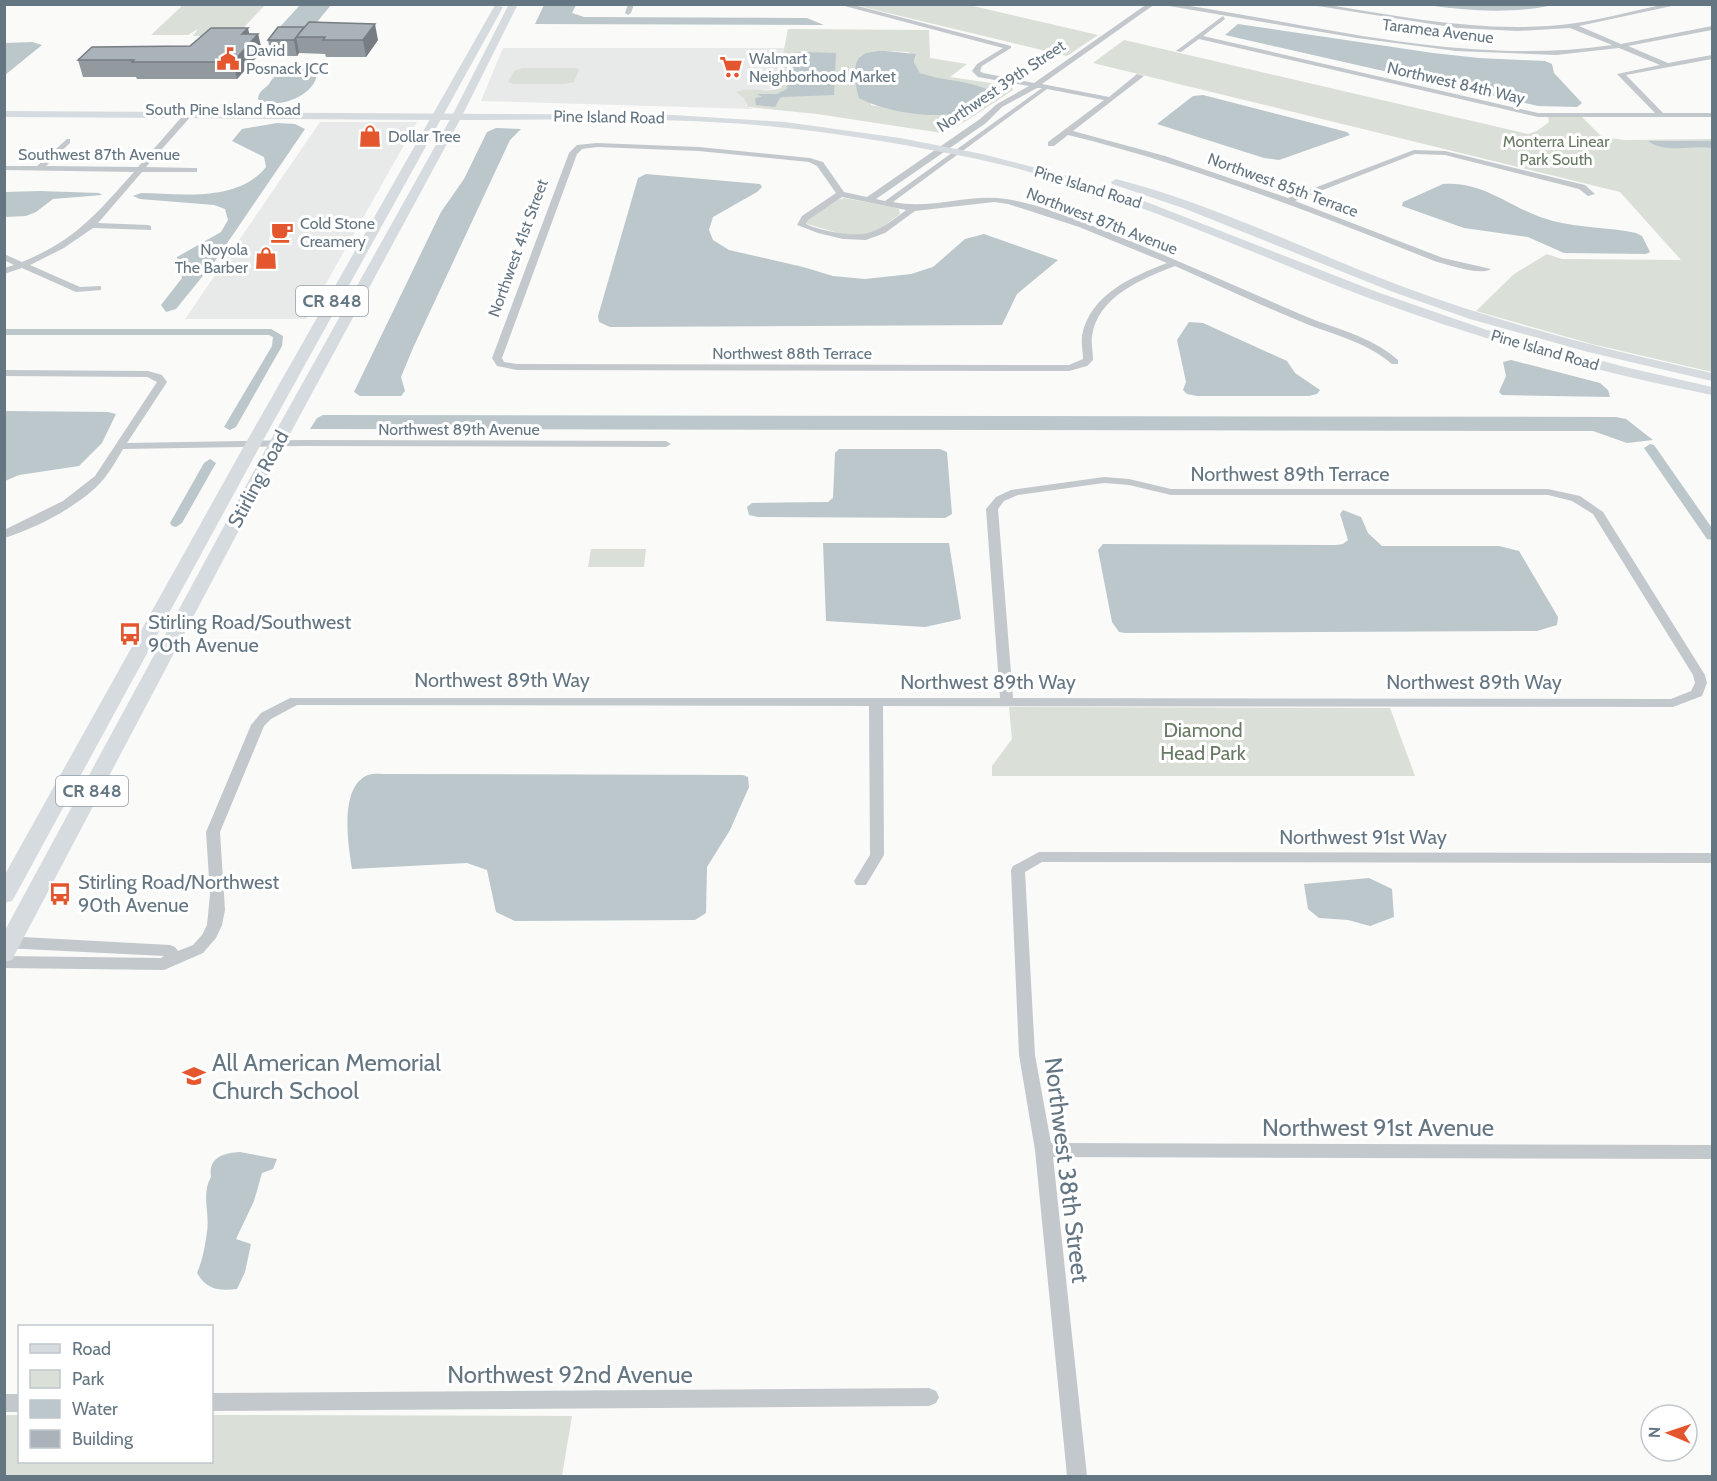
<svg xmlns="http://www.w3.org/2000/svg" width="1717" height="1481" font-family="Cabin,sans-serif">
<rect width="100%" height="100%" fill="#fafaf8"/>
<!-- built -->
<g fill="#e8e9e9">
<path d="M503 48H784L777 89 737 91 746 100V106L753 109 481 101Z"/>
<path d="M320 122H417L306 319H185Z"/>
</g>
<!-- green -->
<g fill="#dadfd7" fill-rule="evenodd">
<path d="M183 5H265L236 36H193L198 29 188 35H151Z"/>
<path d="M855 5H969L1098 35 1067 56Z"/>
<path d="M788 29 929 30 930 58 967 64 950 77 1011 86 1013 90 966 121 942 133 817 114 748 107 744 98 736 92C750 86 763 93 777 89L780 83 776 81 778 66 781 65ZM885 51 908 52 916 57 914 62 920 73 935 79 981 87 957 113H910L871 105 860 56 869 52Z"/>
<path d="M1124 40 1528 134 1537 131 1549 122 1548 117H1582L1602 137 1625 140 1712 139V372L1592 344 1476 311 1514 274 1547 254 1562 259 1681 260 1620 192 1093 63Z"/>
<path d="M523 68H577L579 70 574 82 564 84H514L508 82 514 71Z"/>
<path d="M844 198 892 207 899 209 900 214 873 234 852 237 807 224V220L836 200Z"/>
<path d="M591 549H646L644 567H588Z"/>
<path d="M1009 707 1390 708 1415 776H992V766L1012 739Z"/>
<path d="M4 1415H19L20 1462H212V1415L572 1416 562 1476H5Z"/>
</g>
<!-- water -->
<g fill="#bbc7cb">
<path d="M300 5H331L312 28H279Z"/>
<path d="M576 5 572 13 584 17 798 18H807L824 25 535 24 544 5Z"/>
<path d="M1426 5 1553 4V5C1511 14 1469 11 1426 5Z"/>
<path d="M1238 24 1433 53 1479 58 1545 61 1552 64 1554 73 1582 103 1577 107 1538 106 1225 35Z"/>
<path d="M32 42 42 45 5 75V43Z"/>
<path d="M885 51 916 54 914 62 920 73C942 81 967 80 989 90L988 94C978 100 967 111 956 113 930 119 882 111 859 98 856 88 851 64 861 56 867 51 878 51 885 51Z"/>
<path d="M800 52 836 53 834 95 783 97 780 98 775 107 756 105 755 98 762 97 757 94H777L787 89 793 54Z"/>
<path d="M305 68 317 72C317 96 275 111 258 99 259 90 264 90 269 84 279 68 286 68 305 68Z"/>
<path d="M1203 95 1347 132 1350 135 1279 160 1264 158 1157 124 1193 96Z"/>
<path d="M277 123 295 124 305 129 215 261 176 309 166 312 161 305 182 278 177 257 221 232 228 220 225 209 214 205 140 199 133 196 141 193C181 194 238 202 266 167L264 157 232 141 242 129Z"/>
<path d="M496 128 521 129 510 140 413 348 401 377 405 391 401 396H360L354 392 441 212 464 179 487 132Z"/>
<path d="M1648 141H1712V148C1691 145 1666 154 1648 141Z"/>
<path d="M646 174 760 184 762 187 757 192 713 217 709 230 713 240 729 250 803 267 833 276 865 279 911 274 933 267 965 239 984 234 1058 260 1017 294 1002 325 610 327 599 322 598 316 638 178Z"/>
<path d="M1443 184C1485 180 1515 212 1553 221 1580 228 1608 227 1636 233L1642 236 1650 252 1646 254 1564 253 1528 237 1464 228 1402 206 1403 202Z"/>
<path d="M40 191 99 193 102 195 53 199 36 212 26 216 5 217V192Z"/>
<path d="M1189 322 1203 323 1287 361 1295 373 1320 390 1317 394 1309 396H1197L1187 394 1183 390 1186 382 1177 340Z"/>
<path d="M1511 360 1600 383 1608 390 1610 397 1502 395 1499 392 1506 376 1503 362Z"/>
<path d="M5 411 108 412 116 414 102 443 79 466 19 475 5 481Z"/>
<path d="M323 415 1616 417 1626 419 1653 440 1627 443 1593 431 310 429 317 418Z"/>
<path d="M839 449H940L947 452 952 514 945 518 758 517 749 515 747 507 752 503 828 502 833 498 835 453Z"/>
<path d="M1343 510 1361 517 1368 533 1382 546H1499L1519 551 1558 617 1557 625 1537 631 1125 633 1119 632 1112 622 1098 550 1103 544 1336 545 1343 544 1348 540 1340 514Z"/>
<path d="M823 543H949L961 619 925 627 826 621Z"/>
<path d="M387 774 743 775 748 777 749 787 730 830 707 867 706 913 695 920 515 921 496 912 487 870 467 863 352 869C348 845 339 786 368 775 373 773 382 774 387 774Z"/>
<path d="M1369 878 1392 889 1394 917 1370 926 1348 920 1319 918 1308 909 1304 884Z"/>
<path d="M240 1152 277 1159 273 1169 262 1173 254 1201 236 1239 251 1244 245 1272 237 1289C219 1291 207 1290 197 1273 203 1259 205 1246 207 1232 210 1213 201 1194 211 1177 208 1157 224 1153 240 1152Z"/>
</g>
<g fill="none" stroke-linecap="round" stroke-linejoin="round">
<!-- canal -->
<g fill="#bbc7cb" fill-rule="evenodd">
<path d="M4 329H271L283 336 282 346 236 427 230 430 224 427 272 346 273 337 269 335H4Z"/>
<path d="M1650 444 1654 445 1712 528V540L1707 539 1644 448Z"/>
<path d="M210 459 216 463 182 523 176 527 172 526 170 523 204 463Z"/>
</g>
<!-- minor -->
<g fill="#c3c8cc" fill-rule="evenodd">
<path d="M628 4H634L631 13 628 15 625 13Z"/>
<path d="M837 4H850L1011 46V48L982 66 980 71 983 73 1034 83 1147 4H1155L1042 84 1109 97 1137 74 1144 76 1073 131 1165 156 1288 198 1414 150 1445 151 1585 185 1595 194 1588 196 1579 189 1445 155 1415 154 1295 201 1443 258 1491 269C1481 276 1450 265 1437 262 1315 214 1195 166 1068 135L1054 146H1048V142L1104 100 1047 89 893 202C932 210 969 193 1006 199 1037 204 1069 217 1098 228 1166 255 1233 285 1300 314 1334 329 1370 335 1398 360V364H1392C1364 340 1329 334 1297 320 1256 303 1215 284 1175 266 1142 279 1098 296 1092 336 1091 344 1093 352 1093 360L1087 366 1069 371 517 370 497 366 492 358 569 153 577 145 597 143 699 147 810 158 823 162 844 192 867 197 980 119 997 104 1029 86 978 77 972 71 977 64 1003 48ZM1037 88H1042L885 201 876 199 986 123 1002 107ZM597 147 699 151 809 162 817 166 836 193 802 216 797 225 818 233 843 239 866 240 885 233 915 211 994 202 1008 204 1079 227 1167 263C1133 276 1089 295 1082 336 1081 344 1083 352 1083 359L1069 365 517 364 504 362 502 358 577 154 582 149ZM842 197 906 210C879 231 868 239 833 232 824 230 814 228 806 224L808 220Z"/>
<path d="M1157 4H1177L1209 9C1341 31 1478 65 1612 45L1570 28 1518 31 1457 28 1305 4H1323C1397 16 1472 31 1548 26 1588 24 1626 12 1666 4H1681L1579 26 1621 44 1712 26V30L1628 46 1668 63 1712 55V59L1626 75 1663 113H1712V117H1538L1199 39 1181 52 1176 51 1223 16 1225 19 1203 36 1538 113H1655L1617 74 1660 65 1619 48 1556 55 1456 51 1357 38Z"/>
<path d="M186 112 193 114 146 167 194 168H197V172H142L98 223 148 225 151 226V230L93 228 64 248 30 265 80 287 101 286V290L76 292 22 268 4 274V268L14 265 4 260V254L22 262C76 240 96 214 134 172L4 170V166H37L67 139H70V143L46 166 138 167Z"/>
<path d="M4 370 148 371 162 375 167 382 127 443 302 440 666 441 671 444 666 447 302 446 123 449C117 459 110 472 102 481 81 505 35 529 4 538V530L63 501 95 476 157 382 147 377 4 376Z"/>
<path d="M1104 477 1129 479 1171 489H1548L1580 496 1603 512 1705 675 1707 683 1702 696 1673 707 883 706 884 855 866 885H856L854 881 870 855 869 706 297 705 271 719 264 726 220 832 225 910 222 925 216 938 203 953 164 970 4 968V956L161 958 164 956 4 948V936L170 945 175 947 178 951 193 945 202 935 207 925 210 894 206 832 251 725 261 713 290 698H1000L986 509 996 497 1011 490ZM1104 483 1129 485 1171 495H1548L1572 501 1593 514 1693 675 1695 683 1691 691 1671 699 1013 698 998 509 1004 501 1018 495Z"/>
<path d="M1039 852 1712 853V863L1042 862 1025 872 1035 1055 1051 1143 1712 1145V1159L1053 1157 1087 1476H1067L1035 1150 1019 1055 1011 870 1013 866Z"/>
<path d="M929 1388 936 1391 939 1397 936 1403 929 1406 212 1411V1393Z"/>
<rect x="4" y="1394" width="16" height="18"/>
</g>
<!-- secondary -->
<g fill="#d6dbdf" fill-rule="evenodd">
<path d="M4 111 673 115 785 122 900 138 982 154 1075 178 1126 194 1377 292 1487 330 1625 367 1712 387V395C1595 372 1478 339 1366 297 1238 248 1113 188 977 159 914 146 850 135 787 128 676 116 564 120 453 120 303 119 154 118 4 117Z"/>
<path d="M1116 179C1214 204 1307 251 1401 286 1503 324 1607 350 1712 373V381L1588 352 1470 319 1393 292 1183 208 1112 184 1111 182Z"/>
</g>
<!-- primary -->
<g fill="#d6dbdf" fill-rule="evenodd">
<path d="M509 4H518L462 116 284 445 15 954 12 960 4 962V932L268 445 452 116Z"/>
<path d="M495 5 503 7 260 446 15 896 12 901 4 903V876L244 446Z"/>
</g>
</g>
<!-- wall -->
<g fill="#929a9f">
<path d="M278 27 378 40 366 57H326L325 54 299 53 297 56H271L268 40Z"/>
<path d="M249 34H258L262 51 237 79H137L136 77H83L78 60 190 46Z"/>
</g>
<!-- shaded-wall -->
<g fill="#777d82">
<path d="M375 24 378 40 366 57 363 40Z"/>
<path d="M248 28 251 42 258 34 262 51 237 79 233 62 242 34Z"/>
<path d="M296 37 299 53 297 56 294 40Z"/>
</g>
<!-- building -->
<g fill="#aab3b9" stroke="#777d82" stroke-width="1.5">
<path d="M309 22 375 24 363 40H323L325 37H296Z"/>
<path d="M278 27H304L294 40H268Z"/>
<path d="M211 28H248L242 34H258L233 62H132L134 60H78L92 47 190 46Z"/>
</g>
<!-- icons -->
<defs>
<g id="civic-bare" transform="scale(1.8)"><path d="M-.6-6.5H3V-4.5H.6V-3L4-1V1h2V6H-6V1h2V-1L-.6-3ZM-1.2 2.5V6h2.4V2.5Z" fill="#e4572e" stroke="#fff" stroke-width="2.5" paint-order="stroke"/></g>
<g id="supermarket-bare" transform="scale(1.8)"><path d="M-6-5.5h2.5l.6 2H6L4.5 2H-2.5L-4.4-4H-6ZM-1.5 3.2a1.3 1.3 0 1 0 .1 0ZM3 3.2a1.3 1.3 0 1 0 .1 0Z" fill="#e4572e" stroke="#fff" stroke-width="2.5" paint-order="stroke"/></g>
<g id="shop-bare" transform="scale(1.8)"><path d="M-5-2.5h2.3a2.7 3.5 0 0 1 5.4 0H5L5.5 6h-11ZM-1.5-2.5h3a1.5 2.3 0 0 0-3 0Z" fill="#e4572e" stroke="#fff" stroke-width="2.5" paint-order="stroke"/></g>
<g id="cafe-bare" transform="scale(1.8)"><path d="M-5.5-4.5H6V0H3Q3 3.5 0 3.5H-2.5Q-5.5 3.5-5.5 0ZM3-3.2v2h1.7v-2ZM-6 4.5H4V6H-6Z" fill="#e4572e" stroke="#fff" stroke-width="2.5" paint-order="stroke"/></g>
<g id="bus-bare" transform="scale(1.8)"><path d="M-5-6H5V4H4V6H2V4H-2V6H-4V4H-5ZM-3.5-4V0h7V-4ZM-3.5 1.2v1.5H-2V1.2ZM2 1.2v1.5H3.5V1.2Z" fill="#e4572e" stroke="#fff" stroke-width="2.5" paint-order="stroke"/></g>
<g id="school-bare" transform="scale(1.8)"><path d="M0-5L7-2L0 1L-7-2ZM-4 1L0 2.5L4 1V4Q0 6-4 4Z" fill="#e4572e" stroke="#fff" stroke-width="2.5" paint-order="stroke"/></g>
</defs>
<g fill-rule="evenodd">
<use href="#civic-bare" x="228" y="59"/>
<use href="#supermarket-bare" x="731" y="67"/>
<use href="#shop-bare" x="370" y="136"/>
<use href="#cafe-bare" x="282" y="232"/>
<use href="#shop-bare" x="266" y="258"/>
<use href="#bus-bare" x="130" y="634"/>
<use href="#bus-bare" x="60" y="894"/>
<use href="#school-bare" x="194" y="1076"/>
</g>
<g text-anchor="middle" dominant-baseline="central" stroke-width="6" stroke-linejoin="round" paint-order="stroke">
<!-- far-street labels -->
<g font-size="16" fill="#657683" stroke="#fff">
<text transform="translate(1438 31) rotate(7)">Taramea Avenue</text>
<text transform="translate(1456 83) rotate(13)">Northwest 84th Way</text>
<text transform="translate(1001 86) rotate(-34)">Northwest 39th Street</text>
<text x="223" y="109">South Pine Island Road</text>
<text transform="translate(609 117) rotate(1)">Pine Island Road</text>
<text x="99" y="154">Southwest 87th Avenue</text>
<text transform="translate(1283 185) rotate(20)">Northwest 85th Terrace</text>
<text transform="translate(1088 187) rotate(17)">Pine Island Road</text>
<text transform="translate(1102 221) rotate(21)">Northwest 87th Avenue</text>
<text transform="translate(518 248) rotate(-70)">Northwest 41st Street</text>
<text transform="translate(1545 350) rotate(16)">Pine Island Road</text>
<text x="792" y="353">Northwest 88th Terrace</text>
<text x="459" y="429">Northwest 89th Avenue</text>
</g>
<!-- far-poi labels -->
<g font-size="16" fill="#657683" stroke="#fff" text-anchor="start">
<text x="246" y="50">David<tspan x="246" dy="18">Posnack JCC</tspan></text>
<text x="749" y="58">Walmart<tspan x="749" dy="18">Neighborhood Market</tspan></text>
<text x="388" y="136">Dollar Tree</text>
<text x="300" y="223">Cold Stone<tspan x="300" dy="18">Creamery</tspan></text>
<text x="248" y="249" text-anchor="end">Noyola<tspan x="248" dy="18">The Barber</tspan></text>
</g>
<!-- far-park labels -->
<g font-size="16" fill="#687a64" stroke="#fff">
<text x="1556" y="141">Monterra Linear<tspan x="1556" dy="18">Park South</tspan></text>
</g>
<!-- shield labels -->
<g fill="#fff" stroke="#939fa8" stroke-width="1.5">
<rect x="296" y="286" width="72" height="30" rx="4.5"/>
<rect x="56" y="776" width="72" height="30" rx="4.5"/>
</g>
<g font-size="18" font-weight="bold" fill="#657683">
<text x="332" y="301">CR 848</text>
<text x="92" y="791">CR 848</text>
</g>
<!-- street labels -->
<g font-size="20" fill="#657683" stroke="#fff">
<text x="1290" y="474">Northwest 89th Terrace</text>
<text transform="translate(258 479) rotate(-62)">Stirling Road</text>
<text x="502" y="680">Northwest 89th Way</text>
<text x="988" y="682">Northwest 89th Way</text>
<text x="1474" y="682">Northwest 89th Way</text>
<text x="1363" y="837">Northwest 91st Way</text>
</g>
<!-- poi labels -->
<g font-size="20" fill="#657683" stroke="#fff" text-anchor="start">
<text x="148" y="622">Stirling Road/Southwest<tspan x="148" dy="23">90th Avenue</tspan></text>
<text x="78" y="882">Stirling Road/Northwest<tspan x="78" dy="23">90th Avenue</tspan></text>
</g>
<!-- park labels -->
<g font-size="20" fill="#687a64" stroke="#fff">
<text x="1203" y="730">Diamond<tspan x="1203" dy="23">Head Park</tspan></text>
</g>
<!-- near-poi labels -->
<g font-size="24" fill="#657683" stroke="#fff" text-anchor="start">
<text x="212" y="1062">All American Memorial<tspan x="212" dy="28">Church School</tspan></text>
</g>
<!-- near-street labels -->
<g font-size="24" fill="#657683" stroke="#fff">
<text x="1378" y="1127">Northwest 91st Avenue</text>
<text transform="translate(1067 1170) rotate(83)">Northwest 38th Street</text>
<text x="570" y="1374">Northwest 92nd Avenue</text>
</g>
</g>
<!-- border -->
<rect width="1717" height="1481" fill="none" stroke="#657683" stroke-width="12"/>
<!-- legend -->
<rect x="18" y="1325" width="195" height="138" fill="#ffffff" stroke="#c1c8cd" stroke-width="1.5"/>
<rect x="30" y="1344" width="30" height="9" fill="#d6dbdf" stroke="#c1c8cd" stroke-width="1.5"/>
<text x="72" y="1355" font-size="18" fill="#657683">Road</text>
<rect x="30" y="1370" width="30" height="18" fill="#dadfd7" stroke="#c1c8cd" stroke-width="1.5"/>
<text x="72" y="1385" font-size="18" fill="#657683">Park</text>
<rect x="30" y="1400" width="30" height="18" fill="#bbc7cb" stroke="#c1c8cd" stroke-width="1.5"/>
<text x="72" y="1415" font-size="18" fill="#657683">Water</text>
<rect x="30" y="1430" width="30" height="18" fill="#aab3b9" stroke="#c1c8cd" stroke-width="1.5"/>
<text x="72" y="1445" font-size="18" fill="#657683">Building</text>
<!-- north arrow -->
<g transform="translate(1669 1433) rotate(272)"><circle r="28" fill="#ffffff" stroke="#c1c8cd" stroke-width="1.5"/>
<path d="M0-4.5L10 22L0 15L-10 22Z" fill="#e4572e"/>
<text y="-9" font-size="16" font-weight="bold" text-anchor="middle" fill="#657683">N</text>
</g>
</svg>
